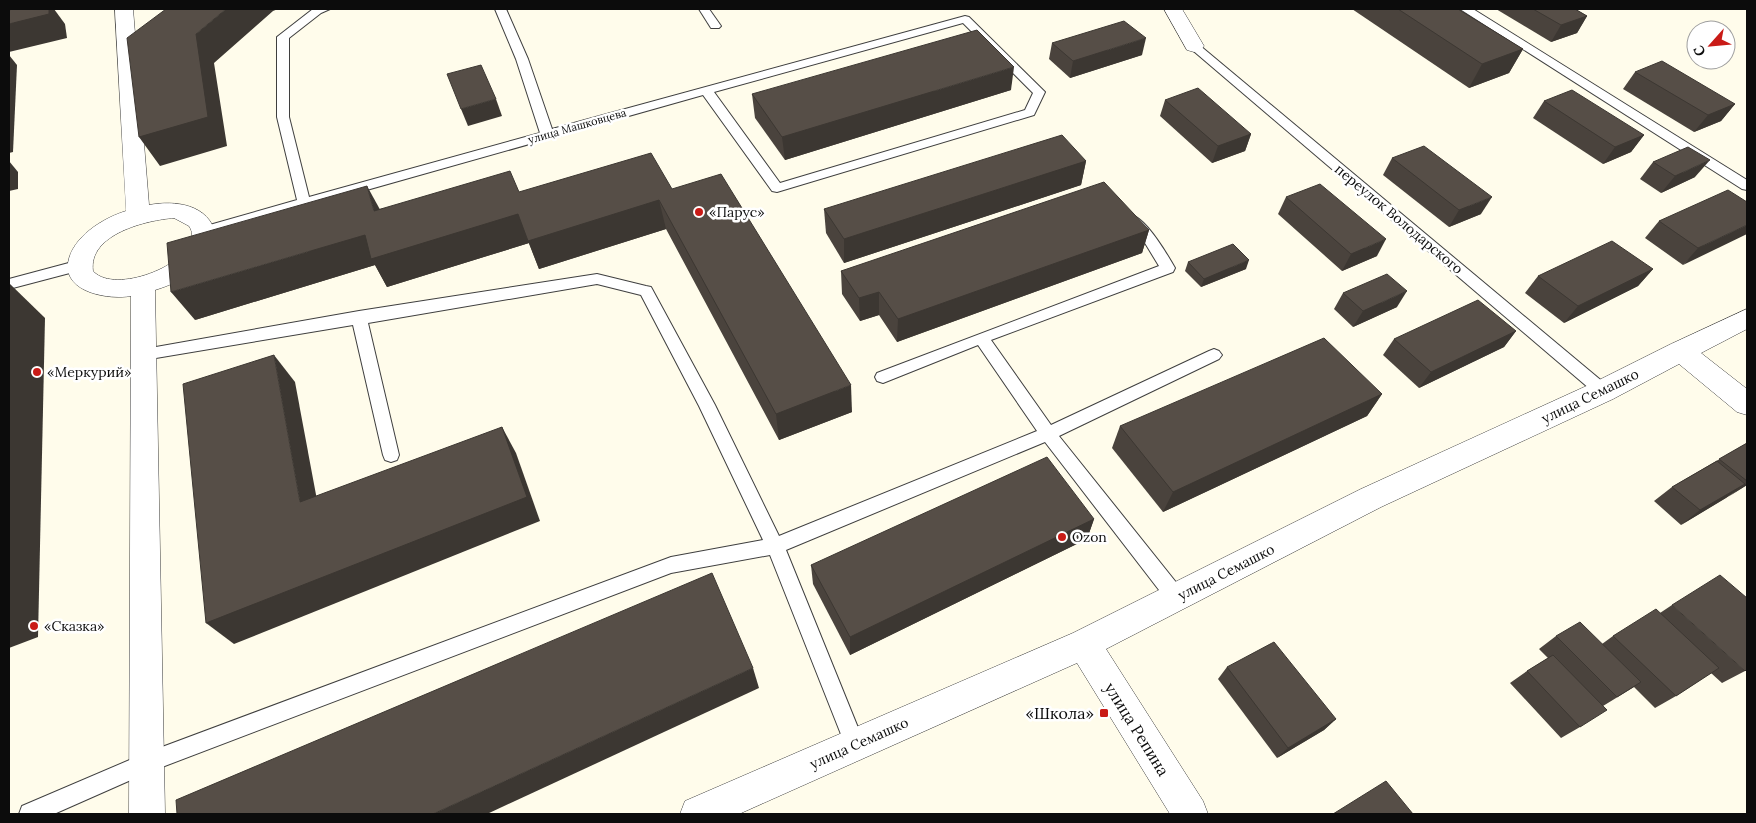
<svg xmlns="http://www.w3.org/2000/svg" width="1756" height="823" font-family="Lora,serif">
<rect width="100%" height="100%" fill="#fffceb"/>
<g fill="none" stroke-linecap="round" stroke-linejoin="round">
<!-- lane casing -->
<g stroke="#3f3f3f" stroke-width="2">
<g id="lane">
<path d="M313 9H330L321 13 289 38V117L309 197 540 133 516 59 495 9H506L528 59 552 129 965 16 969 17 1045 92 1034 115 777 192 772 191 703 95 204 236 199 234 197 231 199 228 297 200 277 117V37ZM963 23 1033 93 1025 110 780 183 714 92Z"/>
<path d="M699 9H709L721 26 719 28H711Z"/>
<path d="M1460 9H1473L1747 180V190L1742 189Z"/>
<path d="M1194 43 1198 44 1609 387 1611 391 1609 395 1603 397 1597 395 1190 48 1188 46Z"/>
<path d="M1132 215C1147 220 1167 254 1175 268L1173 272 991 340 1051 425 1209 351 1214 349 1219 351 1222 355 1219 359 1059 436 1183 591 1185 597 1183 603 1176 606 1169 603 1045 442 786 550 865 745 862 752 855 755 848 752 770 555 671 573 149 772 54 814H19L22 806 146 753 671 557 763 540 699 406 641 295 597 284 368 323 399 455 397 460 391 462 385 460 383 455 353 325 144 360 139 358 136 354 139 350 359 311 597 274 646 286 651 287 715 405 779 536 1037 431 978 345 883 383 877 381 875 377 877 373 1159 266 1145 243 1125 220 1127 217Z"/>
<path d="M80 260 85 261 87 265 85 269 9 289V279Z"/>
</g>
</g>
<!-- street casing -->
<g stroke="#3f3f3f" stroke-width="1">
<g id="street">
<path d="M115 9H133L149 205C175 200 209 204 216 235 211 265 182 282 155 290L165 814H129L131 296C110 300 64 293 68 263 72 237 103 218 126 211ZM174 218 189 226C210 257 117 298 93 271 88 234 147 220 174 218Z"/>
<path d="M1164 9H1182L1204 46 1201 50 1194 52 1187 50Z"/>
<path d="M1747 309V329L1701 353 1747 389V415L1737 412 1679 364 1613 399 1381 507 1106 649 1203 801 1208 814H1170L1077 663 739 814H680L685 801 1073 633 1361 489 1593 383 1671 344Z"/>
</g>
</g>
<!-- lane -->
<use href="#lane" fill="#fff" fill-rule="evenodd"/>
<!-- street -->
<use href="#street" fill="#fff" fill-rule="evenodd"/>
</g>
<!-- wall -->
<g fill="#4a433d">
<path d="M1352 9H1458L1523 49 1509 73 1469 88Z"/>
<path d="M1496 9H1575L1587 16 1577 33 1551 42Z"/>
<path d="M1052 43 1142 55 1070 78 1049 59Z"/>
<path d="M1635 72 1735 104 1721 121 1694 132 1623 89Z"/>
<path d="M1011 90 785 160 755 118 752 94Z"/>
<path d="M1165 100 1251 134 1245 151 1212 163 1160 116Z"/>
<path d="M1544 101 1644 135 1631 152 1603 164 1533 118Z"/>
<path d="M1392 158 1481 214 1449 227 1383 175Z"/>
<path d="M1086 161 1081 185 844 263 826 233 824 209Z"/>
<path d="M1653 162 1695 177 1661 193 1640 179Z"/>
<path d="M672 189 852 412 779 440 666 229 539 269 529 243 387 287 375 265 195 320 380 209 519 192Z"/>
<path d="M1286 197 1377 256 1342 271 1278 214Z"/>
<path d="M1747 202 1683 265 1645 238 1659 221Z"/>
<path d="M1149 230 1142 253 897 342 879 315 860 321 842 294 841 271Z"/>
<path d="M1188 262 1246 269 1201 287 1185 271Z"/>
<path d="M1653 269 1638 286 1564 323 1525 293 1538 276Z"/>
<path d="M1343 293 1397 307 1353 327 1334 309Z"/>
<path d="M1516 331 1504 347 1419 388 1383 355 1394 339Z"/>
<path d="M1382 394 1367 416 1163 512 1112 448 1120 426Z"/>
<path d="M1747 443V485L1681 525 1654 501 1672 487Z"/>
<path d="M1094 519 1087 539 850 655 813 584 811 565Z"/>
<path d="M1672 605 1745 671 1722 683 1711 673 1676 696 1655 708 1634 687 1603 706 1580 727 1561 738 1510 683 1527 671 1548 658 1539 649 1556 636 1602 644 1613 636 1660 613Z"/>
<path d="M1227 667 1336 719 1324 730 1277 758 1218 679Z"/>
</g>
<!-- shaded-wall -->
<g fill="#3c3732">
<path d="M49 9H54L65 24 67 38 9 52V24Z"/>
<path d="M226 9H278L273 11 214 63 227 146 160 166 139 137 196 34Z"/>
<path d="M1587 16 1577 33 1551 42 1561 25Z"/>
<path d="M1146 38 1142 55 1070 78 1073 61Z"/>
<path d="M1523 49 1509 73 1469 88 1482 64Z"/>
<path d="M9 55 17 65 13 152 9 153Z"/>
<path d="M1014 67 1011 90 785 160 782 137Z"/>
<path d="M496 99 502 116 468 126 461 109Z"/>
<path d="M1735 104 1721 121 1694 132 1708 115Z"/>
<path d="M1251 134 1245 151 1212 163 1218 146Z"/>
<path d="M1644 135 1631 152 1603 164 1615 147Z"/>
<path d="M1710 160 1695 177 1661 193 1675 176Z"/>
<path d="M9 161 18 172V189L9 191Z"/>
<path d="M1086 161 1081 185 844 263V239Z"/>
<path d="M367 186 383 215 374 211Z"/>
<path d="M1492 197 1481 214 1449 227 1459 210Z"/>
<path d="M659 200 666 229 539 269 528 241Z"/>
<path d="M518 214 529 243 387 287 375 265 195 320 171 292 365 235Z"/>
<path d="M1747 225V234L1683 265 1698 248Z"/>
<path d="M1149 230 1142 253 897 342 898 319Z"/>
<path d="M1386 239 1377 256 1342 271 1351 254Z"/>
<path d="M1249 260 1246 269 1201 287 1204 279Z"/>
<path d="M1653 269 1638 286 1564 323 1578 306Z"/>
<path d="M9 283 45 318 38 637 9 648Z"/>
<path d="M1407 291 1397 307 1353 327 1363 311Z"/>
<path d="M879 292V315L860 321 859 298Z"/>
<path d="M1516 331 1504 347 1419 388 1431 372Z"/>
<path d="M274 355 295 382 322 527 300 502Z"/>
<path d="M851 385 852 412 779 440 776 414Z"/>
<path d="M1382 394 1367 416 1163 512 1173 492Z"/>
<path d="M502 427 516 453 540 521 234 644 206 623Z"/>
<path d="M1747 483V485L1728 497Z"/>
<path d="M1745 484 1726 498 1681 525 1700 510Z"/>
<path d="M1094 519 1087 539 850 655V637Z"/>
<path d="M753 668 759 688 487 814H433Z"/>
<path d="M1336 719 1324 730 1277 758 1288 748Z"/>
</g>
<!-- building -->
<g fill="#564e47" stroke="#3c3732">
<path d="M13 9H49V14L9 24V10Z"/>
<path d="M166 9H226L196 34 208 117 139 137 127 38Z"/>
<path d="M1398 9H1458L1523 49 1482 64Z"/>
<path d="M1533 9H1575L1587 16 1561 25Z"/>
<path d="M1124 21 1146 38 1073 61 1052 43Z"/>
<path d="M977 30 1014 67 782 137 752 94Z"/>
<path d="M1662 61 1735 104 1708 115 1635 72Z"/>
<path d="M481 65 496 99 461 109 447 74Z"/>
<path d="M1198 88 1251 134 1218 146 1165 100Z"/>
<path d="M1572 90 1644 135 1615 147 1544 101Z"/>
<path d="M1062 135 1086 161 844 239 824 209Z"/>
<path d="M1424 146 1492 197 1459 210 1392 158Z"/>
<path d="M1688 147 1710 160 1675 176 1653 162Z"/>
<path d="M651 153 672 189 721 174 851 385 776 414 659 200 528 241 518 214 371 259 365 235 171 292 167 243 367 186 374 211 510 171 519 192Z"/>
<path d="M1104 182 1149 230 898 319 879 292 859 298 841 271Z"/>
<path d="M1320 184 1386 239 1351 254 1286 197Z"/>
<path d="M1728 190 1747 202V225L1698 248 1659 221Z"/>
<path d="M1612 241 1653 269 1578 306 1538 276Z"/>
<path d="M1233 244 1249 260 1204 279 1188 262Z"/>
<path d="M1387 274 1407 291 1363 311 1343 293Z"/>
<path d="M1478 300 1516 331 1431 372 1394 339Z"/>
<path d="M1324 338 1382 394 1173 492 1120 426Z"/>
<path d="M274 355 300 502 502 427 527 497 206 623 183 384Z"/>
<path d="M1747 443V481L1719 459Z"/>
<path d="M1047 457 1094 519 850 637 811 565Z"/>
<path d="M1717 461 1745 484 1700 510 1672 487Z"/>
<path d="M712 573 753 668 433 814H177L176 800Z"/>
<path d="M1720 575 1747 598V669L1745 671 1672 605Z"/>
<path d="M1656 609 1719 668 1676 696 1613 636Z"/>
<path d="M1580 622 1641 682 1617 697 1556 636Z"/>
<path d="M1274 642 1336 719 1288 748 1227 667Z"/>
<path d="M1553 655 1607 710 1580 727 1527 671Z"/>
<path d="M1386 781 1413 814H1333Z"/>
</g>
<!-- markers -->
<g fill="#c91b17" stroke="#fff" stroke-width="2">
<circle cx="699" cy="212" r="5"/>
<circle cx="37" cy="372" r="5"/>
<circle cx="1062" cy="537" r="5"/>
<circle cx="34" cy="626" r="5"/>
<rect x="1099" y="708" width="10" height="10" rx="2.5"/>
</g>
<g text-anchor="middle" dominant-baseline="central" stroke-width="5" stroke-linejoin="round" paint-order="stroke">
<!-- far-street labels -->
<g font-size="11" fill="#0c0c0c" stroke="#fff">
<text transform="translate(577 126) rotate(-16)">улица Машковцева</text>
</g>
<!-- poi labels -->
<g font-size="14" fill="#0c0c0c" stroke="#fff" text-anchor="start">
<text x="709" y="212">«Парус»</text>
<text x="47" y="372">«Меркурий»</text>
<text x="1072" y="537">Ozon</text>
<text x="44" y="626">«Сказка»</text>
</g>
<!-- street labels -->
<g font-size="14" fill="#0c0c0c" stroke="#fff">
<text transform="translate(1399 219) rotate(40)">переулок Володарского</text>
<text transform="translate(1590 396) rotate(-26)">улица Семашко</text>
<text transform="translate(1226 572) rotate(-27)">улица Семашко</text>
<text transform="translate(859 743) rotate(-24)">улица Семашко</text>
</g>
<!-- near-poi labels -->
<g font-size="16" fill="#0c0c0c" stroke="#fff" text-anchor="end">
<text x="1094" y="713">«Школа»</text>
</g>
<!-- near-street labels -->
<g font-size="16" fill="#0c0c0c" stroke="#fff">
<text transform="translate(1137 729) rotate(58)">улица Репина</text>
</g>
</g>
<!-- border -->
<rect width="1756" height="823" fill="none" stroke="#0c0c0c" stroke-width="20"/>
<!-- north arrow -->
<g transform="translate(1711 45) rotate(243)"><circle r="24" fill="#ffffff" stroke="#9e9e9e"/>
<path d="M0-4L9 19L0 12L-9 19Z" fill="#c91b17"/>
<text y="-8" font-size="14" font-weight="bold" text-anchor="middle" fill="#0c0c0c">С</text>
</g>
</svg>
